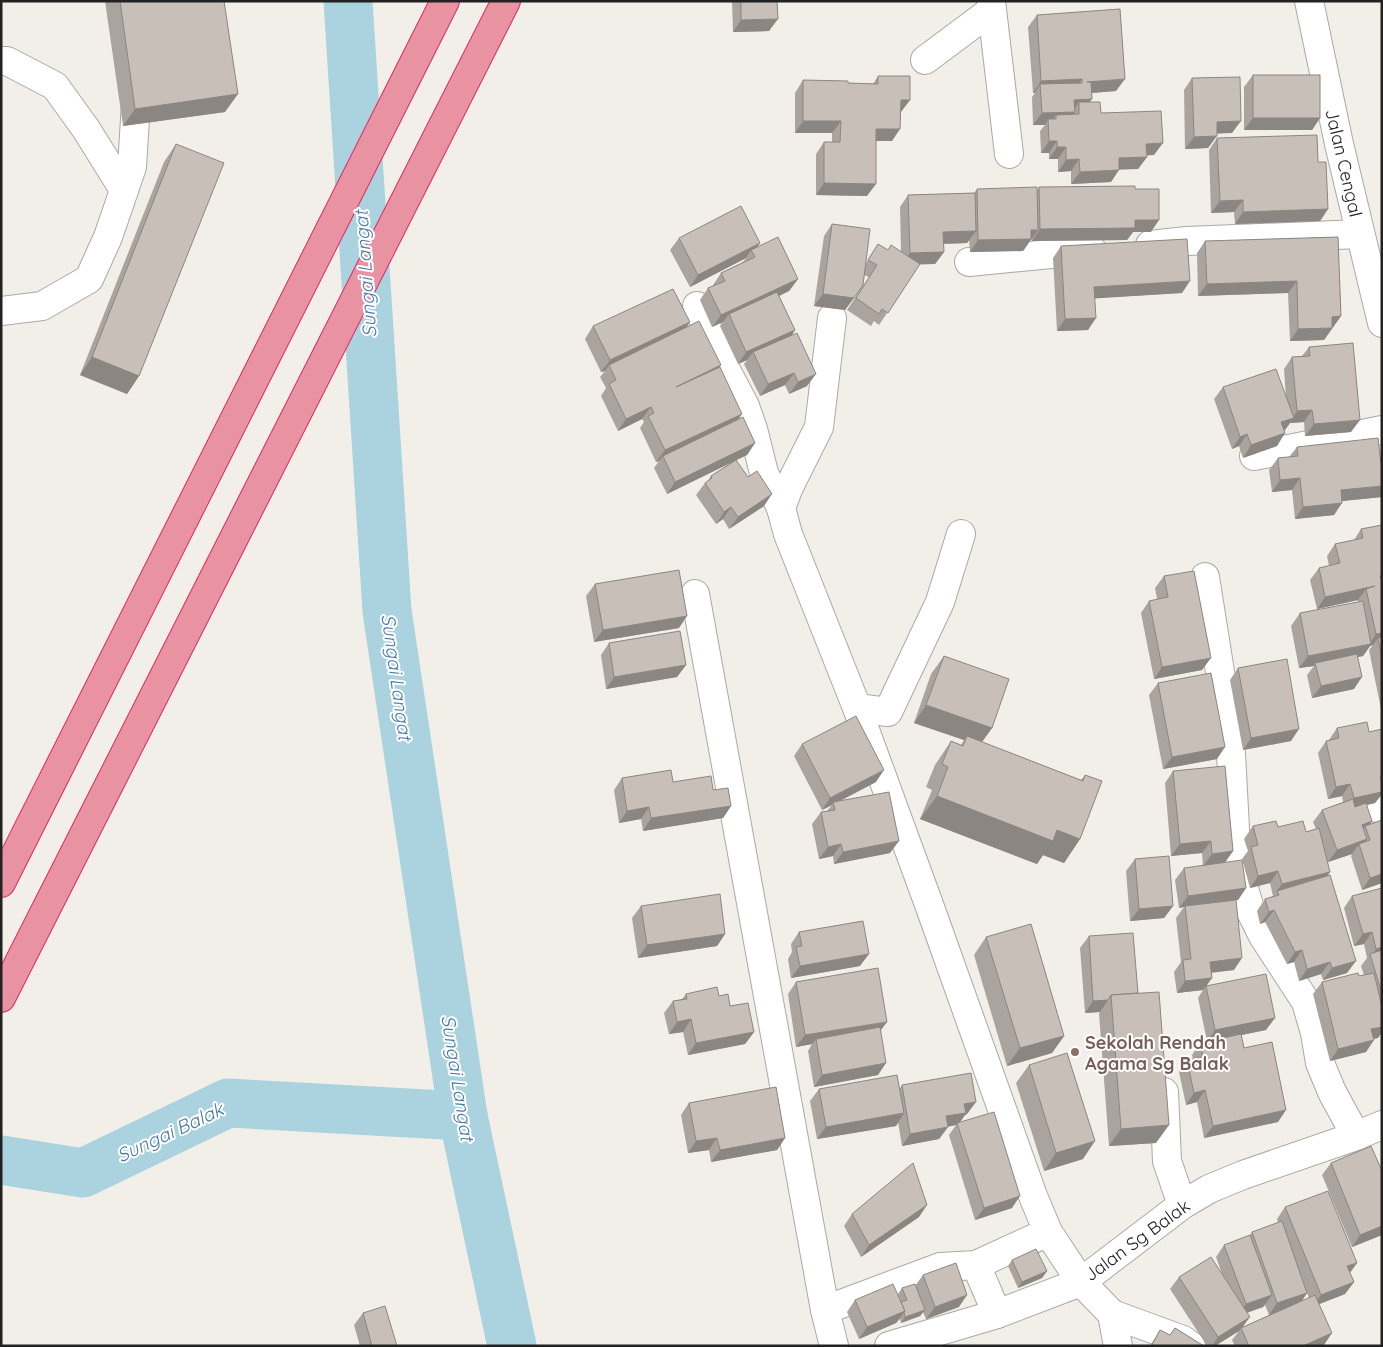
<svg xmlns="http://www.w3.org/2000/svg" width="1383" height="1347" font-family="Quicksand,sans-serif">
<rect width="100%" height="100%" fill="#f2efe9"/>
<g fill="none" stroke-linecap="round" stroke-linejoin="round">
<!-- river -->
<g stroke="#aad3df" stroke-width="49">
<path d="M348 1 387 611 463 1116 512 1346"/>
<path d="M1 1160 83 1173 228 1103 463 1116"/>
</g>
<!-- minor casing -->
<g stroke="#a9a9a9" stroke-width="30">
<g id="minor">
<path d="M991 1 1009 154"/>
<path d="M1309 1 1339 144 1382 323"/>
<path d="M925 60 992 10"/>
<path d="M1 61H7L55 86 86 129 124 190"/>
<path d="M1150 245 1187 241 1360 234"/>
<path d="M969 262 1092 250"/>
<path d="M697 306 726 370 745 406 753 429 764 473 781 508"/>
<path d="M1 311 42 306 89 279 108 237 132 167 137 87"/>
<path d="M832 318 819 427 789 487 781 508 788 534 857 708 931 910 1033 1196 1048 1232 1081 1282 1112 1314 1183 1340 1191 1346"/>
<path d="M1254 456 1382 430"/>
<path d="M1205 577 1230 735 1236 847 1241 878 1251 912 1263 936 1306 1002 1315 1033 1320 1063 1332 1092 1356 1136"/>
<path d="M695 594 825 1310 834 1346"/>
<path d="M857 708 888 712 940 602 961 534"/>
<path d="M1377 808 1382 807"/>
<path d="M1164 1092 1167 1161 1182 1205"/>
<path d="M976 1265 1048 1232"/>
<path d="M825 1310 940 1267 976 1265 997 1314"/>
<path d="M1112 1314 1118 1346"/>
<path d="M889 1346 997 1314 1081 1282 1182 1205 1209 1189 1243 1175 1356 1136 1382 1125"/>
</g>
</g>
<!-- highway casing -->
<g stroke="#dc2a67" stroke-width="30">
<g id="highway">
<path d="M1 883 445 1"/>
<path d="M1 998 506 1"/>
</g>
</g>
<!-- minor -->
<use href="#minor" stroke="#fff" stroke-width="28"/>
<!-- highway -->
<use href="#highway" stroke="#e892a2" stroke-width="28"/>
</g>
<!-- wall -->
<g fill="#aba49e" fill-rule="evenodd">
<path d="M105 1H224L225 112 123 126Z"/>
<path d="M732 1H777L769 31 733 32Z"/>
<path d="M1037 15 1116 91 1092 93 1090 102 1101 113 1154 155H1147V157L1138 169H1119L1111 182 1071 184V171L1058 172V159H1049V153H1041L1040 131 1045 125H1033L1032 97 1035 93H1033L1028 27Z"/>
<path d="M1253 75 1320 118 1312 130H1244V87Z"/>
<path d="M878 76 910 100 900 112 892 141H876L867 196 816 195V154L824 142H832V133H795V93L803 80 848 83 873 84Z"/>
<path d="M1192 78 1232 133H1217L1208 148 1185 149 1184 90Z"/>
<path d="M1217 138 1318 162 1328 209 1320 221 1235 224 1234 212 1211 213 1209 150Z"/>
<path d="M176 144 139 376 127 394 80 375 164 162Z"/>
<path d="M1039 187 1135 189 1151 232H1133L1127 240 1032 241 1031 239 1023 251 970 252 969 240 967 243 943 244 944 252 935 264H920L879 325 874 321 871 326 847 310 869 277 864 275 863 285 845 310 814 306 824 236 832 224 866 263 878 244 888 250 901 251 900 207 908 195 974 193 977 189 1037 191Z"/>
<path d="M1338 237 1341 316 1324 340 1290 341 1288 293 1198 296 1197 253 1205 241Z"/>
<path d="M679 238 760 243 757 247 798 279 789 291 779 296 795 330 792 335 807 386 789 394 785 385 760 396 744 364 747 360 738 364 720 326 723 322 712 327 700 300 708 288 713 286V285L721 273 743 262 746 258 690 287 670 250Z"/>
<path d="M1061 246 1182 293 1095 298 1088 330 1057 331 1053 258Z"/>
<path d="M690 322 686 327 721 365 718 368 739 420 755 443 747 455 736 460 764 506 729 529 723 519 716 524 696 495 705 483 707 482 711 476 734 461 667 494 654 468 659 461 656 462 640 428 644 422 642 419 618 431 601 396 606 388 600 377 605 371 601 372 585 339 593 326Z"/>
<path d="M1309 347 1351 432 1305 436 1304 422 1290 423 1284 431 1277 446 1243 458 1239 446 1232 449 1214 399 1223 387 1286 398 1284 369 1292 357 1302 356Z"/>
<path d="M1297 447 1382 497 1342 501 1334 515 1295 519 1292 490 1272 492 1269 470 1278 458 1289 457Z"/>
<path d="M1382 525V714L1369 650 1373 645 1370 646 1363 656 1358 657 1354 689 1312 698 1307 675 1314 666 1299 668 1291 626 1300 613 1357 603 1358 600 1317 609 1310 580 1319 568 1329 566 1327 556 1335 544 1354 540 1361 529Z"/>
<path d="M1164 576 1202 670 1154 679 1141 613 1149 601 1157 599 1155 588Z"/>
<path d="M595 584 679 628 594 642 586 596Z"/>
<path d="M609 643 686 665 677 677 606 689 601 655Z"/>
<path d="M944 656 992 728 982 742 1081 780 1085 775 1080 839 1064 863 1043 855 1037 864 920 819 932 790 926 787 935 765 951 741 961 745 964 740 914 723 931 674Z"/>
<path d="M1238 668 1291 741 1243 750 1230 680Z"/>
<path d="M1158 683 1217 759 1163 769 1149 695Z"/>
<path d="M1337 728 1369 732 1382 729V794L1375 803 1367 805 1371 824 1382 820V883L1362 890 1351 856 1352 854 1328 862 1326 858 1328 876 1347 973 1323 980 1321 974 1299 981 1294 962 1287 964 1265 922 1260 924 1257 911 1265 899 1273 896 1270 883 1250 888 1242 859 1248 851 1244 839 1253 826 1278 827 1306 832 1316 829 1313 822 1322 810 1343 802 1342 796 1328 799 1318 753 1326 741 1329 740Z"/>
<path d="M802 744 876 782 838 802 890 853 834 864 833 856 819 859 812 824 821 812 827 811 832 805 822 810 794 756Z"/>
<path d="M1173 771 1233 851 1225 862 1246 888 1238 900H1236L1234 970 1212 972V978L1207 985 1266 1030 1241 1035 1244 1048 1278 1122 1204 1138 1197 1102 1186 1105 1179 1072 1187 1060 1193 1059 1192 1055 1200 1043 1207 1041 1198 998 1203 990 1177 993 1174 972 1181 962 1176 918 1184 907 1179 908 1175 880 1184 868 1203 866 1202 853 1171 856 1165 783Z"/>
<path d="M622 778 713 790 731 806 723 818 643 831 641 819 619 823 614 790Z"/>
<path d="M1135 859 1173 906 1164 918 1130 921 1126 871Z"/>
<path d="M1382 888V1035L1381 1033 1378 1038 1374 1039 1366 1052 1330 1061 1313 994 1322 982 1364 975 1361 966 1367 958 1364 944 1354 946 1344 908 1352 896Z"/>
<path d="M641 906 725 934 717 946 638 958 632 918Z"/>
<path d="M799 932 860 966 791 978 788 959 792 952 791 944Z"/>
<path d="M1089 936 1138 993 1156 1143 1109 1146 1099 1013 1100 1012 1085 1013 1080 948Z"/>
<path d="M986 937 1064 1036 1052 1053 1007 1066 974 955Z"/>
<path d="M796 982 881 1030 878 1075 814 1087 808 1051 812 1044 796 1047 788 994Z"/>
<path d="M686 994 719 996 730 1006 754 1032 745 1044 688 1055 683 1032 669 1034 664 1013 673 1001 682 999Z"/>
<path d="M1029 1065 1083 1159 1044 1171 1016 1083Z"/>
<path d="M902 1085 967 1114 965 1115 959 1123 1012 1208 975 1220 949 1135 956 1125 948 1127 939 1139 902 1146 898 1122 896 1126 817 1139 810 1101 819 1089 900 1088Z"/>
<path d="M689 1103 785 1138 777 1150 711 1162 709 1150 688 1153 681 1115Z"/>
<path d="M1331 1163 1382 1171V1235L1352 1247 1322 1175Z"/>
<path d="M1285 1207 1357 1263 1350 1273 1354 1282 1345 1294 1319 1304 1324 1345 1321 1346H1235L1232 1340 1239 1331 1215 1346H1207L1170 1289 1179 1277 1222 1274 1216 1257 1224 1245 1250 1235 1252 1232 1278 1223 1277 1219ZM1307 1293 1309 1298 1302 1301ZM1265 1305 1269 1315 1243 1327 1247 1313 1263 1307Z"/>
<path d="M852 1214 919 1217 861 1257 844 1226Z"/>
<path d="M1012 1260 1047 1271 1042 1278 1018 1288 1008 1266Z"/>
<path d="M923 1275 959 1307 926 1319 923 1312 920 1316 901 1323 900 1319 896 1323 859 1339 847 1312 855 1300 901 1302 898 1294 902 1288 915 1286Z"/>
<path d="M363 1313 397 1346H360L354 1325Z"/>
<path d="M1175 1328 1204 1346H1150L1160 1330 1170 1335Z"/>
</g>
<!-- shaded-wall -->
<g fill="#8b8681">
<path d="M778 19 769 31 733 32 741 20Z"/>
<path d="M1082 79 1073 91 1040 84 1035 93H1033L1041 81Z"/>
<path d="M1125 79 1116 91 1078 94 1087 82Z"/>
<path d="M238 94 225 112 123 126 135 109Z"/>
<path d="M1092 99 1083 111 1079 102 1072 112 1074 100Z"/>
<path d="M901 100H910L901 112H892Z"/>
<path d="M1075 112 1066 124 1056 119V115L1049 124 1048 119 1045 125H1033L1042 113Z"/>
<path d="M1253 118H1320L1312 130H1244Z"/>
<path d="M803 121H841L832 133H795Z"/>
<path d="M1241 121 1232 133 1208 134 1217 122Z"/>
<path d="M876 129H900L892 141H868Z"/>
<path d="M1217 136 1208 148 1185 149 1194 137Z"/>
<path d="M1049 141H1057L1049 153H1041Z"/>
<path d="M1163 143 1154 155 1138 156 1146 144Z"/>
<path d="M1057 147H1066L1058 159H1049Z"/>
<path d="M1147 157 1138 169 1110 170 1119 158Z"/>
<path d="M1079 159 1071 171 1058 172 1066 160Z"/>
<path d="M1119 170 1111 182 1071 184 1080 172Z"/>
<path d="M824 183 876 184 867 196 816 195Z"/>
<path d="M1243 200 1234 212 1211 213 1220 201Z"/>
<path d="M1328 209 1320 221 1235 224 1243 212Z"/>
<path d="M1135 220H1159L1151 232H1133L1127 240 1032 241 1040 229Z"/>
<path d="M1031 230H1038L1023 251 970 252 978 240Z"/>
<path d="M976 231 967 243 935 244 943 232Z"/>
<path d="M760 243 753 253 751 250 746 258 690 287 698 275Z"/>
<path d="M944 252 935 264 902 265 910 253Z"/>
<path d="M798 279 789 291 731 319 729 314 723 322 712 327 721 315Z"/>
<path d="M1190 281 1182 293 1086 299 1094 287Z"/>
<path d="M1297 281 1288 293 1198 296 1207 284Z"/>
<path d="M823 294 854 298 845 310 814 306Z"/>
<path d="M1341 316 1324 340 1290 341 1298 329 1332 317Z"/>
<path d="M1096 318 1088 330 1057 331 1065 319Z"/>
<path d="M690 322 681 335 609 365 605 371 601 372 610 360Z"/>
<path d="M795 330 787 342 753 352 747 360 738 364 746 352Z"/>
<path d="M92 357 139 376 127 394 80 375Z"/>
<path d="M721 365 712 377 676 387Z"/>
<path d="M794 373 785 385 760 396 768 384Z"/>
<path d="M816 374 807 386 789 394 798 382Z"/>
<path d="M651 407 642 419 618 431 626 419Z"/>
<path d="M1312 410 1304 422 1290 423 1285 430 1273 434 1281 422 1292 419 1297 411Z"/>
<path d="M742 414 734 426 663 456 659 461 656 462 665 450Z"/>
<path d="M1360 420 1351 432 1305 436 1314 424Z"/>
<path d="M1285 433 1277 446 1243 458 1251 445Z"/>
<path d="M1247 434 1239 446 1232 449 1240 437Z"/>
<path d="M755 443 747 455 667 494 675 482Z"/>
<path d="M1300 478 1292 490 1272 492 1280 480Z"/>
<path d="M1382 486V497L1333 502 1341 490Z"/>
<path d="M772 494 764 506 729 529 738 517Z"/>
<path d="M1342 503 1334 515 1295 519 1303 507Z"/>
<path d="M731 507 723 519 716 524 724 512Z"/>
<path d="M1382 576V582L1366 589 1358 600 1317 609 1325 597Z"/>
<path d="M687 616 679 628 594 642 603 630Z"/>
<path d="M1382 633V643L1378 638 1373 645 1370 646 1363 656 1316 665 1315 663 1314 666 1299 668 1308 656 1369 645 1376 634Z"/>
<path d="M1211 658 1202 670 1154 679 1162 667Z"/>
<path d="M686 665 677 677 606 689 614 677Z"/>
<path d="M1362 677 1354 689 1312 698 1321 686Z"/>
<path d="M926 705 992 728 979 746 967 736 964 740 914 723Z"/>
<path d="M1299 729 1291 741 1243 750 1251 738Z"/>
<path d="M1225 747 1217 759 1163 769 1172 757Z"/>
<path d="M884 770 876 782 834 804 833 802 832 805 822 810 830 798Z"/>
<path d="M1350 784 1342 796 1328 799 1336 787Z"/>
<path d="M1382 792V794L1375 803 1345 810 1354 798Z"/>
<path d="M937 796 1057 830 1080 839 1064 863 1043 855 1037 864 920 819Z"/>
<path d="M731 806 723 818 643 831 651 818Z"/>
<path d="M649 807 641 819 619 823 627 811Z"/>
<path d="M1372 821 1366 830 1365 826 1358 835 1362 825Z"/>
<path d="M1367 839 1361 849 1359 844 1352 854 1328 862 1337 850Z"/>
<path d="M899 841 890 853 834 864 843 852Z"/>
<path d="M1211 841 1202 853 1171 856 1180 844Z"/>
<path d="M841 844 833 856 819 859 828 847Z"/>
<path d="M1233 851 1224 864 1203 866 1212 854Z"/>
<path d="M1278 871 1270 883 1250 888 1258 876Z"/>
<path d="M1330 872 1322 884 1279 895 1277 891 1282 884Z"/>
<path d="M1382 874V883L1362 890 1370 878Z"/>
<path d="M1246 888 1238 900 1185 907V906L1184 907 1179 908 1188 896Z"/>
<path d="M1173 906 1164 918 1130 921 1139 909Z"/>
<path d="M1274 910 1265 922 1260 924 1269 912Z"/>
<path d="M1372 932 1364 944 1354 946 1363 934Z"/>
<path d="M725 934 717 946 638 958 647 945Z"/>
<path d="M1382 947V957H1371L1376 949Z"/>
<path d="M1302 950 1294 962 1287 964 1295 952Z"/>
<path d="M869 954 860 966 791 978 800 966Z"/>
<path d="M1242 958 1234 970 1202 974 1210 962Z"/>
<path d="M1356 961 1347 973 1323 980 1332 968Z"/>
<path d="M1330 962 1321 974 1299 981 1307 969Z"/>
<path d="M1212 978 1203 990 1177 993 1185 981Z"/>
<path d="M1108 1000 1100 1012 1085 1013 1093 1001Z"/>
<path d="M1275 1018 1266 1030 1207 1042 1215 1030Z"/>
<path d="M691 1019 683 1032 669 1034 677 1022Z"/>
<path d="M887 1022 878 1034 816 1039 812 1044 796 1047 805 1035Z"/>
<path d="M1382 1027V1032L1378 1038 1363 1041 1371 1029Z"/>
<path d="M754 1032 745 1044 688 1055 696 1043Z"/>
<path d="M1064 1036 1052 1053 1007 1066 1020 1048Z"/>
<path d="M1374 1040 1366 1052 1330 1061 1338 1049Z"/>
<path d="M886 1063 878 1075 814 1087 822 1075Z"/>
<path d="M1205 1090 1197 1102 1186 1105 1194 1093Z"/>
<path d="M976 1102 967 1114 965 1115 958 1125 957 1123 956 1125 937 1128 946 1116 964 1104Z"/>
<path d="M1286 1110 1278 1122 1204 1138 1213 1126Z"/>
<path d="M904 1113 896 1126 817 1139 826 1127Z"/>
<path d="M1169 1125 1156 1143 1109 1146 1121 1129Z"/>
<path d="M948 1127 939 1139 902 1146 910 1134Z"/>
<path d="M717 1138 709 1150 688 1153 696 1141Z"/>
<path d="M785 1138 777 1150 711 1162 720 1150Z"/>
<path d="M1095 1141 1083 1159 1044 1171 1056 1153Z"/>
<path d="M1020 1196 1012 1208 975 1220 984 1208Z"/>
<path d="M927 1205 919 1217 861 1257 869 1245Z"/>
<path d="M1382 1226V1235L1352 1247 1360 1235Z"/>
<path d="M1357 1263 1348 1275 1347 1266Z"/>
<path d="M1047 1271 1042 1278 1018 1288 1022 1282Z"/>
<path d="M1354 1282 1345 1294 1312 1307 1321 1295Z"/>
<path d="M1307 1293 1299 1305 1269 1315 1277 1303Z"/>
<path d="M967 1295 959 1307 926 1319 935 1307Z"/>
<path d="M1272 1295 1263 1307 1237 1316 1246 1304Z"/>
<path d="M925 1310 920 1316 901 1323 905 1317Z"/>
<path d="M905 1311 896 1323 859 1339 867 1327Z"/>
<path d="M1250 1317 1241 1329V1328L1239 1331 1215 1346H1212L1218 1337Z"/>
<path d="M1332 1333 1324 1345 1321 1346H1303Z"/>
</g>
<!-- building -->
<g fill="#c7bfb8" stroke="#8b8681">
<path d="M120 1H224L238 94 135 109Z"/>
<path d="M741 1H777L778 19 741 20Z"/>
<path d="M1120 9 1125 79 1087 82H1091L1092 99 1074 100 1075 112 1042 113 1040 84 1082 83V79L1041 81 1037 15Z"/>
<rect x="1253" y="75" width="67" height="43"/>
<path d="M878 76H910V100H901L900 129H876V184L824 183V142H840L841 121H803V80L848 81V83L878 84Z"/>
<path d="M1240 77 1241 121 1217 122V136L1194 137 1192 78Z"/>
<path d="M1079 102H1100L1101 113 1161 111 1163 143 1146 144 1147 157 1119 158V170L1080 172 1079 159 1066 160V147H1057V141H1049L1048 119H1056V115L1079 114Z"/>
<path d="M1317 135 1318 162H1326L1328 209 1243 212V200L1220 201 1217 138Z"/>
<path d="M176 144 224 163 139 376 92 357Z"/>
<path d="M1135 186V189H1159V220H1135V228L1040 229 1039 187Z"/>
<path d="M1037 187 1038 230H1031V239L978 240 977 189Z"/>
<path d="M975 193 976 231 943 232 944 252 910 253 908 195Z"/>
<path d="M741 206 760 243 698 275 679 238Z"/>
<path d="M832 224 870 229 863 285 854 298 823 294Z"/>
<path d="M778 237 798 279 721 315 708 288 725 281 721 273 755 257 751 250Z"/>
<path d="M1338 237 1341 316 1332 317V328L1298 329 1297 281 1207 284 1205 241Z"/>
<path d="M1187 239 1190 281 1094 287 1096 318 1065 319 1061 246Z"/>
<path d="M878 244 888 250 891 245 920 264 888 313 882 309 879 314 856 298 877 265 868 260Z"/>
<path d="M673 289 690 322 610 360 593 326Z"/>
<path d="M777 292 795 330 746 352 729 314Z"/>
<path d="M699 321 721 365 676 387 720 367 742 414 665 450 648 416 654 413 651 407 626 419 609 384 616 380 609 365Z"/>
<path d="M797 333 816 374 798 382 794 373 768 384 753 352Z"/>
<path d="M1353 343 1360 420 1314 424 1312 410 1297 411 1292 357 1310 356 1309 347Z"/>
<path d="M1276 369 1294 418 1281 422 1285 433 1251 445 1247 434 1240 437 1223 387Z"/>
<path d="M743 417 755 443 675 482 663 456Z"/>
<path d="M1378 438 1381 463H1382V486L1341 490 1342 503 1303 507 1300 478 1280 480 1278 458 1298 456 1297 447Z"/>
<path d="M736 460 748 477 757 471 772 494 738 517 731 507 724 512 705 483 712 478 711 476Z"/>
<path d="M1382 525V576H1380L1382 582V633L1376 634 1366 589 1375 586 1325 597 1319 568 1340 563 1335 544 1363 538 1361 529Z"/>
<path d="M679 570 687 616 603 630 595 584Z"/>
<path d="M1194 571 1211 658 1162 667 1149 601 1168 597 1164 576Z"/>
<path d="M1363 601 1371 644 1308 656 1300 613Z"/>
<path d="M680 631 686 665 614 677 609 643Z"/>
<path d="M1382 637V659L1378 638Z"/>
<path d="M1357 654 1362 677 1321 686 1315 663Z"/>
<path d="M944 656 1009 679 992 728 926 705Z"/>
<path d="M1287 659 1299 729 1251 738 1238 668Z"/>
<path d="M1211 673 1225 747 1172 757 1158 683Z"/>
<path d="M856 716 884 770 830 798 802 744Z"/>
<path d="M1367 722 1369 732 1382 729V777H1380L1382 783V792L1354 798 1350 784 1336 787 1326 741 1339 738 1337 728Z"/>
<path d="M967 736 1083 781 1085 775 1102 781 1080 839 1057 830 1053 841 937 796 948 767 942 764 951 741 963 746Z"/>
<path d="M1225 766 1233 851 1212 854 1211 841 1180 844 1173 771Z"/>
<path d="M671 770 673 782 711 776 713 790 728 788 731 806 651 818 649 807 627 811 622 778Z"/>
<path d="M889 792 899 841 843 852 841 844 828 847 821 812 835 810 833 802Z"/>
<path d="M1353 799 1355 807 1366 803 1372 821 1362 825 1367 839 1337 850 1322 810Z"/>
<path d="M1382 820V874L1370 878 1359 844 1370 840 1365 826Z"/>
<path d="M1276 821 1278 827 1303 821 1306 832 1319 828 1330 872 1282 884 1278 871 1258 876 1251 847 1258 845 1253 826Z"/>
<path d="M1169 856 1173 906 1139 909 1135 859Z"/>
<path d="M1242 860 1246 888 1188 896 1184 868Z"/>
<path d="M1330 875 1356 961 1332 968 1330 962 1307 969 1302 950 1295 952 1274 910 1269 912 1265 899 1279 895 1277 891Z"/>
<path d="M1382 888V947L1376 949 1372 932 1363 934 1352 896Z"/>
<path d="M720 894 725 934 647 945 641 906Z"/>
<path d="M1236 900 1242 958 1210 962 1212 978 1185 981 1183 960 1191 959 1185 906Z"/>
<path d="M863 921 869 954 800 966 796 947 802 946 799 932Z"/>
<path d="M1031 924 1064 1036 1020 1048 986 937Z"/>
<path d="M1133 933 1138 993 1111 995 1108 1000 1093 1001 1089 936Z"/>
<path d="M1382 950V994L1370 954Z"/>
<path d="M878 968 887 1022 805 1035 796 982Z"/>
<path d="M1358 973 1359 976 1374 973 1382 1007V1027L1371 1029 1374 1040 1338 1049 1322 982Z"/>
<path d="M1266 974 1275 1018 1215 1030 1206 986Z"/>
<path d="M717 987 719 996 728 994 730 1006 748 1003 754 1032 696 1043 691 1019 677 1022 673 1001 687 999 686 994Z"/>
<path d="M1159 992 1169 1125 1121 1129 1111 995Z"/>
<path d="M880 1027 886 1063 822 1075 816 1039Z"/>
<path d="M1241 1034 1244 1048 1272 1042 1286 1110 1213 1126 1205 1090 1194 1093 1187 1060 1203 1057 1200 1043Z"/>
<path d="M1067 1053 1095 1141 1056 1153 1029 1065Z"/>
<path d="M971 1073 976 1102 964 1104 966 1113 946 1116 948 1127 910 1134 902 1085Z"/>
<path d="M897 1075 904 1113 826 1127 819 1089Z"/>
<path d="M776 1087 785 1138 720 1150 717 1138 696 1141 689 1103Z"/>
<path d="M994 1112 1020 1196 984 1208 957 1123Z"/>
<path d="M1371 1146 1382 1171V1226L1360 1235 1331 1163Z"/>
<path d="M913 1163 927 1205 869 1245 852 1214Z"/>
<path d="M1328 1191 1357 1263 1347 1266 1354 1282 1321 1295 1285 1207Z"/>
<path d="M1282 1221 1307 1293 1277 1303 1252 1232Z"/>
<path d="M1250 1235 1272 1295 1246 1304 1224 1245Z"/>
<path d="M1036 1249 1047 1271 1022 1282 1012 1260Z"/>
<path d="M1211 1257 1250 1317 1218 1337 1179 1277Z"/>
<path d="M956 1263 967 1295 935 1307 923 1275Z"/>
<path d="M893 1284 905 1311 867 1327 855 1300Z"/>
<path d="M915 1284 925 1310 905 1317 904 1313 905 1311 901 1302 907 1300 902 1288Z"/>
<path d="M1315 1295 1332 1333 1303 1346H1249L1241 1328Z"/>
<path d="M385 1306 397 1346H372L363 1313Z"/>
<path d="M1175 1328 1204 1346H1153L1152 1345 1160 1330 1170 1335Z"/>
</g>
<!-- markers -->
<circle fill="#8d6e63" stroke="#fff" stroke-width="2" cx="1075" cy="1052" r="5"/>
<g text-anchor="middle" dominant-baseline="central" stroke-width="4" stroke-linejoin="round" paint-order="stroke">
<!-- street labels -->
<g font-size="18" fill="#222" stroke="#fff">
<text transform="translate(1344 163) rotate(77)">Jalan Cengal</text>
<text transform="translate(1137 1240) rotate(-36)">Jalan Sg Balak</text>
</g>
<!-- education labels -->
<g font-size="18" font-weight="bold" fill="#785e54" stroke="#fff" text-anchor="start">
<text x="1085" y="1042">Sekolah Rendah<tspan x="1085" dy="21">Agama Sg Balak</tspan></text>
</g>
<!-- water labels -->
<g font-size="19" font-style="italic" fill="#4a7aab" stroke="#fff">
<text transform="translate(365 274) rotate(-94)">Sungai Langat</text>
<text transform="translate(397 677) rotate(82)">Sungai Langat</text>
<text transform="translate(458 1078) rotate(81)">Sungai Langat</text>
<text transform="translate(170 1132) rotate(-25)">Sungai Balak</text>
</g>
</g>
<!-- border -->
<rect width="1383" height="1347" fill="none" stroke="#222222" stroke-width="5"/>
</svg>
